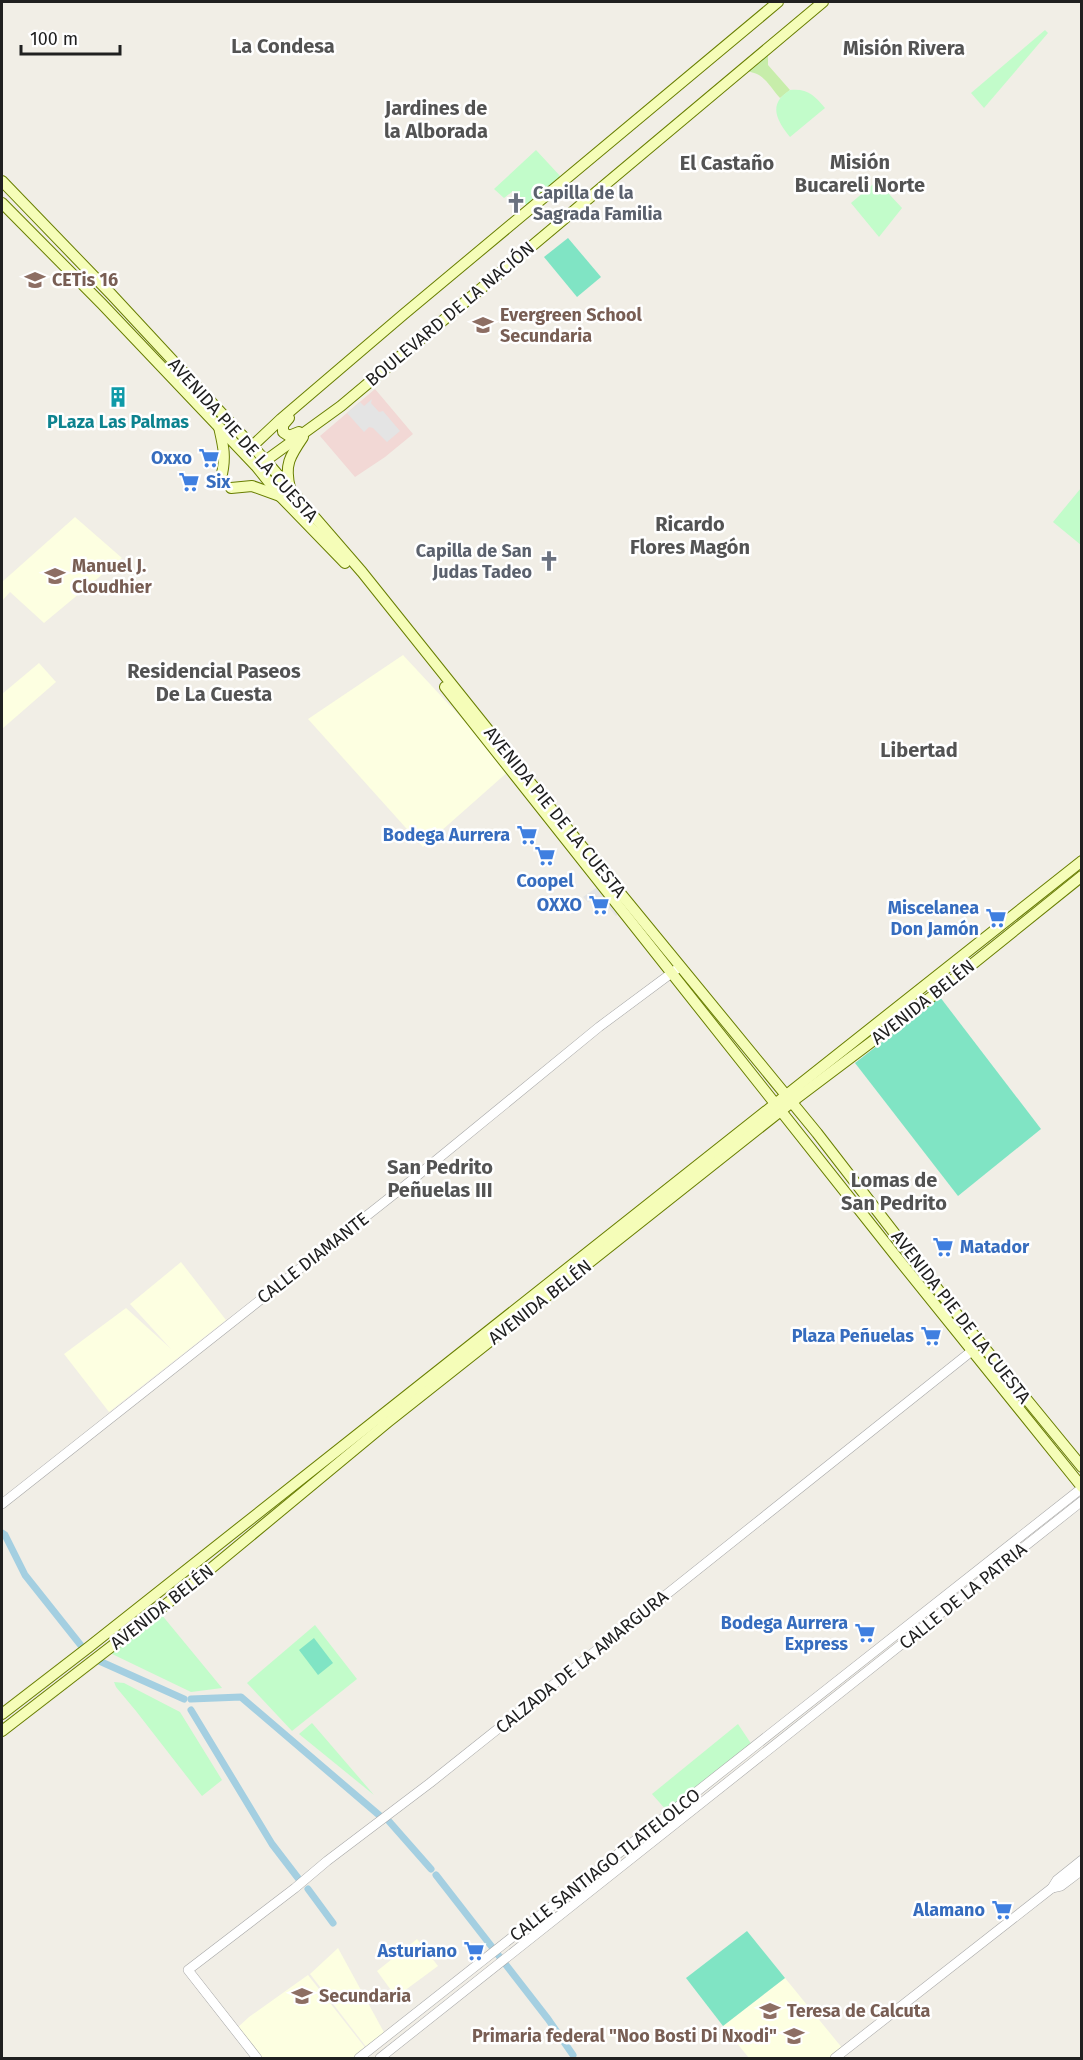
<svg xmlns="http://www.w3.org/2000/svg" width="1083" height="2060" font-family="'Fira Sans',sans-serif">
<rect width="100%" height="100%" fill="#f1eee6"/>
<!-- commercial -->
<path fill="#f2d8d5" d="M375 389 413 434 385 457 355 477 320 436Z"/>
<!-- education -->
<g fill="#fdffe1">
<path d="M75 517 122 558 44 623 10 592 2 601V582Z"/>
<path d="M403 655 510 770 423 847 308 719Z"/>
<path d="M39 663 56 682 2 729V694Z"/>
<path d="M181 1262 226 1320 109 1412 64 1354 126 1308 171 1349 130 1304Z"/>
<path d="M417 1939 438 1966 396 1997 377 1971Z"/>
<path d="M338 1948 386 2036 367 2048 310 1974Z"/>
<path d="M308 1975 367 2050 356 2058H261L236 2029 249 2017Z"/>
<path d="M785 1978 843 2049 831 2058H749L723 2026Z"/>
</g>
<!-- grass -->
<path fill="#c7edaa" d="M774 42 768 55V65L790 90 780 98C766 82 762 69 738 72Z"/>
<!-- park -->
<g fill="#c2fcca">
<path d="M1045 30 1048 33 984 108 971 93Z"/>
<path d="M790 90C807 88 814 95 825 108L790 137C777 121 767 104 790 90Z"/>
<path d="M536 150 562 178 528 207 513 191 504 198 494 189Z"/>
<path d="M877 181 902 208 879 237 851 203Z"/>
<path d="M1081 488V545L1053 522Z"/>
<path d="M161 1614 222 1688 191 1692 110 1653Z"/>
<path d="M315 1625 357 1679 292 1731 247 1683Z"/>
<path d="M114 1682 124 1683 180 1712 222 1780 202 1796 136 1711 116 1687Z"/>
<path d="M312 1723 374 1795 299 1734Z"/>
<path d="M738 1724 752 1745 667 1811 652 1794Z"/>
</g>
<!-- pitch -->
<g fill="#80e4c4">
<path d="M568 238 601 277 577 297 544 257Z"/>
<path d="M940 997 1041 1129 958 1196 855 1063Z"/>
<path d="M314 1638 333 1663 318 1675 299 1650Z"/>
<path d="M747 1931 785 1978 723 2026 686 1978Z"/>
</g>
<!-- parking -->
<g fill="#e4e4e4">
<path d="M372 399 371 403 379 412 383 411 400 431 387 442 373 428 369 427 364 432 347 413 360 402 364 406Z"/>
<path d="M599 886 621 911 616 916 601 898H593L588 902 583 897Z"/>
</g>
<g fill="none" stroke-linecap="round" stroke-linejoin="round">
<!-- canal -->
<g stroke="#a4cfe1" stroke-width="7">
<path d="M2 1533 5 1535 25 1575 83 1648"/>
<path d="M97 1660 184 1699"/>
<path d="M191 1699 241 1697 379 1815"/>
<path d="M191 1710 272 1844 298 1878"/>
<path d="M387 1819 431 1869"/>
<path d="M436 1875 548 2019 573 2055"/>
<path d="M308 1889 333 1923"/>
</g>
<!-- tertiary casing -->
<g stroke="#a7a7a7" stroke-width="10">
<g id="tertiary">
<path d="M2 1504 412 1180 599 1027 677 969"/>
<path d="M1052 1888 1061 1886 1082 1870"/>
<path d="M257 2058 188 1970 295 1888 327 1861 430 1783 973 1350"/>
<path d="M359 2058 1082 1488"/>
<path d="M380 2058 1082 1501"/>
<path d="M835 2058 1052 1888 1057 1880 1082 1860"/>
</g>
</g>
<!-- secondary casing -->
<g stroke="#687e00" stroke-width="12">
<g id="secondary">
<path d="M2 181 111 294 266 461 362 572 553 811 817 1133 960 1318 1082 1467"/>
<path d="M2 203 102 304 256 466 280 496 345 563"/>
<path d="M289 418 283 425V432L289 436 299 432"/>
<path d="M219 427C223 445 226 455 222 474"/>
<path d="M246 452 281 419 404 314 778 2"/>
<path d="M261 464 341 406 823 2"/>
<path d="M231 488 252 486 280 496"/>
<path d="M290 488C284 465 290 456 303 437"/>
<path d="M445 687 895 1255 1082 1487"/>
<path d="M2 1714 89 1647 1082 861"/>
<path d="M2 1731 191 1585 388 1422 797 1098 939 991 1082 876"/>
</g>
</g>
<!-- tertiary -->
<use href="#tertiary" stroke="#fff" stroke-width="9"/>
<!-- secondary -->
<use href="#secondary" stroke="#f5fdb8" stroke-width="10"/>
</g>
<!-- icons -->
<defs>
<g id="church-bare" transform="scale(1.62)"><path d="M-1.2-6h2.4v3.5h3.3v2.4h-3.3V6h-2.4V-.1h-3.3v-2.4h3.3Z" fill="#6b7280" stroke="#fff" stroke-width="2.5" paint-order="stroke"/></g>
<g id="school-bare" transform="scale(1.62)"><path d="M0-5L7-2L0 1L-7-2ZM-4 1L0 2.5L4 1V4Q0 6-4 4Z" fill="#8d6e63" stroke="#fff" stroke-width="2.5" paint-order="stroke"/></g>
<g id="building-bare" transform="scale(1.62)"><path d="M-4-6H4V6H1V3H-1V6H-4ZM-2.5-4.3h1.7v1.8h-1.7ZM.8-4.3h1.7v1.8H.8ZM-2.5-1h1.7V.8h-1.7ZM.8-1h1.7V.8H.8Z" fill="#0f9aa8" stroke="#fff" stroke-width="2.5" paint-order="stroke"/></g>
<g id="supermarket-bare" transform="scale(1.62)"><path d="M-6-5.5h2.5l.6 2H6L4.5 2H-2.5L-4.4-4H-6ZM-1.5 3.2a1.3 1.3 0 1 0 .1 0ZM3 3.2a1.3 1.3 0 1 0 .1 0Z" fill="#3f7fe0" stroke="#fff" stroke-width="2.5" paint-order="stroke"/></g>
</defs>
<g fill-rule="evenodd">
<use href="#church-bare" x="516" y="203"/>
<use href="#school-bare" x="35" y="280"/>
<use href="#school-bare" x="483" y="325"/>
<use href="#building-bare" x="118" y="397"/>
<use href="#supermarket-bare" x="209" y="458"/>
<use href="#supermarket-bare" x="189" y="482"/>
<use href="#church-bare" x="549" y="561"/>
<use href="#school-bare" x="55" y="576"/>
<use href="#supermarket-bare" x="527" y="835"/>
<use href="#supermarket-bare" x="545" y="856"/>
<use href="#supermarket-bare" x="599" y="905"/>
<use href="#supermarket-bare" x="996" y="918"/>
<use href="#supermarket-bare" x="943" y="1247"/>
<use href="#supermarket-bare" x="931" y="1336"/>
<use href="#supermarket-bare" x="865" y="1633"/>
<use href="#supermarket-bare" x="1002" y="1910"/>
<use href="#supermarket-bare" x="474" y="1951"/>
<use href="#school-bare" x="302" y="1996"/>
<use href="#school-bare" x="770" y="2011"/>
<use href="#school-bare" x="794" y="2036"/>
</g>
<g text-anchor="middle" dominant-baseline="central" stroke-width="5" stroke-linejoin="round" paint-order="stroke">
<!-- worship labels -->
<g font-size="18" font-weight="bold" fill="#5b616d" stroke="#fff" text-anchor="start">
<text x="533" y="193">Capilla de la<tspan x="533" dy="21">Sagrada Familia</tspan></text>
<text x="532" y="551" text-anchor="end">Capilla de San<tspan x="532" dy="21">Judas Tadeo</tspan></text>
</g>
<!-- education labels -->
<g font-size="18" font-weight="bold" fill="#785e54" stroke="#fff" text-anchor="start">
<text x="52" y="280">CETis 16</text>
<text x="500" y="315">Evergreen School<tspan x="500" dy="21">Secundaria</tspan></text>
<text x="72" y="566">Manuel J.<tspan x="72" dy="21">Cloudhier</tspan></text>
<text x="319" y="1996">Secundaria</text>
<text x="787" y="2011">Teresa de Calcuta</text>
<text x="777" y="2036" text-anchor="end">Primaria federal "Noo Bosti Di Nxodi"</text>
</g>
<!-- street labels -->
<g font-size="18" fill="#202020" stroke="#fff">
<text transform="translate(450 314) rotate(-40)">BOULEVARD DE LA NACIÓN</text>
<text transform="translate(243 440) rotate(48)">AVENIDA PIE DE LA CUESTA</text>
<text transform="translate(555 812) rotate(51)">AVENIDA PIE DE LA CUESTA</text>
<text transform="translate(923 1002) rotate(-38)">AVENIDA BELÉN</text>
<text transform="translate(313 1258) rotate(-38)">CALLE DIAMANTE</text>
<text transform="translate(540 1302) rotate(-38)">AVENIDA BELÉN</text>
<text transform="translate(961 1317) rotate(52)">AVENIDA PIE DE LA CUESTA</text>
<text transform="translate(963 1596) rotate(-39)">CALLE DE LA PATRIA</text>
<text transform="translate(162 1607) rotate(-38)">AVENIDA BELÉN</text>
<text transform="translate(582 1662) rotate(-39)">CALZADA DE LA AMARGURA</text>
<text transform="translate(605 1865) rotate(-38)">CALLE SANTIAGO TLATELOLCO</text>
</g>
<!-- culture labels -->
<g font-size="18" font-weight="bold" fill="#0d838f" stroke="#fff">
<text x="118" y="422">PLaza Las Palmas</text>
</g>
<!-- shop labels -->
<g font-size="18" font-weight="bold" fill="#366cbe" stroke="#fff" text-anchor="end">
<text x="192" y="458">Oxxo</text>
<text x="206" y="482" text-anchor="start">Six</text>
<text x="510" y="835">Bodega Aurrera</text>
<text x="545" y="881" text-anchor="middle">Coopel</text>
<text x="582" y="905">OXXO</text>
<text x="979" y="908">Miscelanea<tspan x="979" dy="21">Don Jamón</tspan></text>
<text x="960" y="1247" text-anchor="start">Matador</text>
<text x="914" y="1336">Plaza Peñuelas</text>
<text x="848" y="1623">Bodega Aurrera<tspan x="848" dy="21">Express</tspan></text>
<text x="985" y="1910">Alamano</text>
<text x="457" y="1951">Asturiano</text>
</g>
<!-- neighbourhood labels -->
<g font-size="20" font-weight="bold" fill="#535353" stroke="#fff">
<text x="283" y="46">La Condesa</text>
<text x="904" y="48">Misión Rivera</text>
<text x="436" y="108">Jardines de<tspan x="436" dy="23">la Alborada</tspan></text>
<text x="860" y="162">Misión<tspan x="860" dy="23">Bucareli Norte</tspan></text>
<text x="727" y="163">El Castaño</text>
<text x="690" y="524">Ricardo<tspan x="690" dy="23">Flores Magón</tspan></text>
<text x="214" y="671">Residencial Paseos<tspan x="214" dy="23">De La Cuesta</tspan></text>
<text x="919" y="750">Libertad</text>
<text x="440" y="1167">San Pedrito<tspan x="440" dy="23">Peñuelas III</tspan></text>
<text x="894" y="1180">Lomas de<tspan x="894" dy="23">San Pedrito</tspan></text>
</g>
</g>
<!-- border -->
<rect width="1083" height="2060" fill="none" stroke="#202020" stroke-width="6"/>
<!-- scale -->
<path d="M21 45v9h99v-9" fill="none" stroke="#202020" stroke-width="3"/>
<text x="30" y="45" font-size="18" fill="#202020" stroke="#ffffff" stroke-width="4.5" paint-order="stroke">100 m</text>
</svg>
